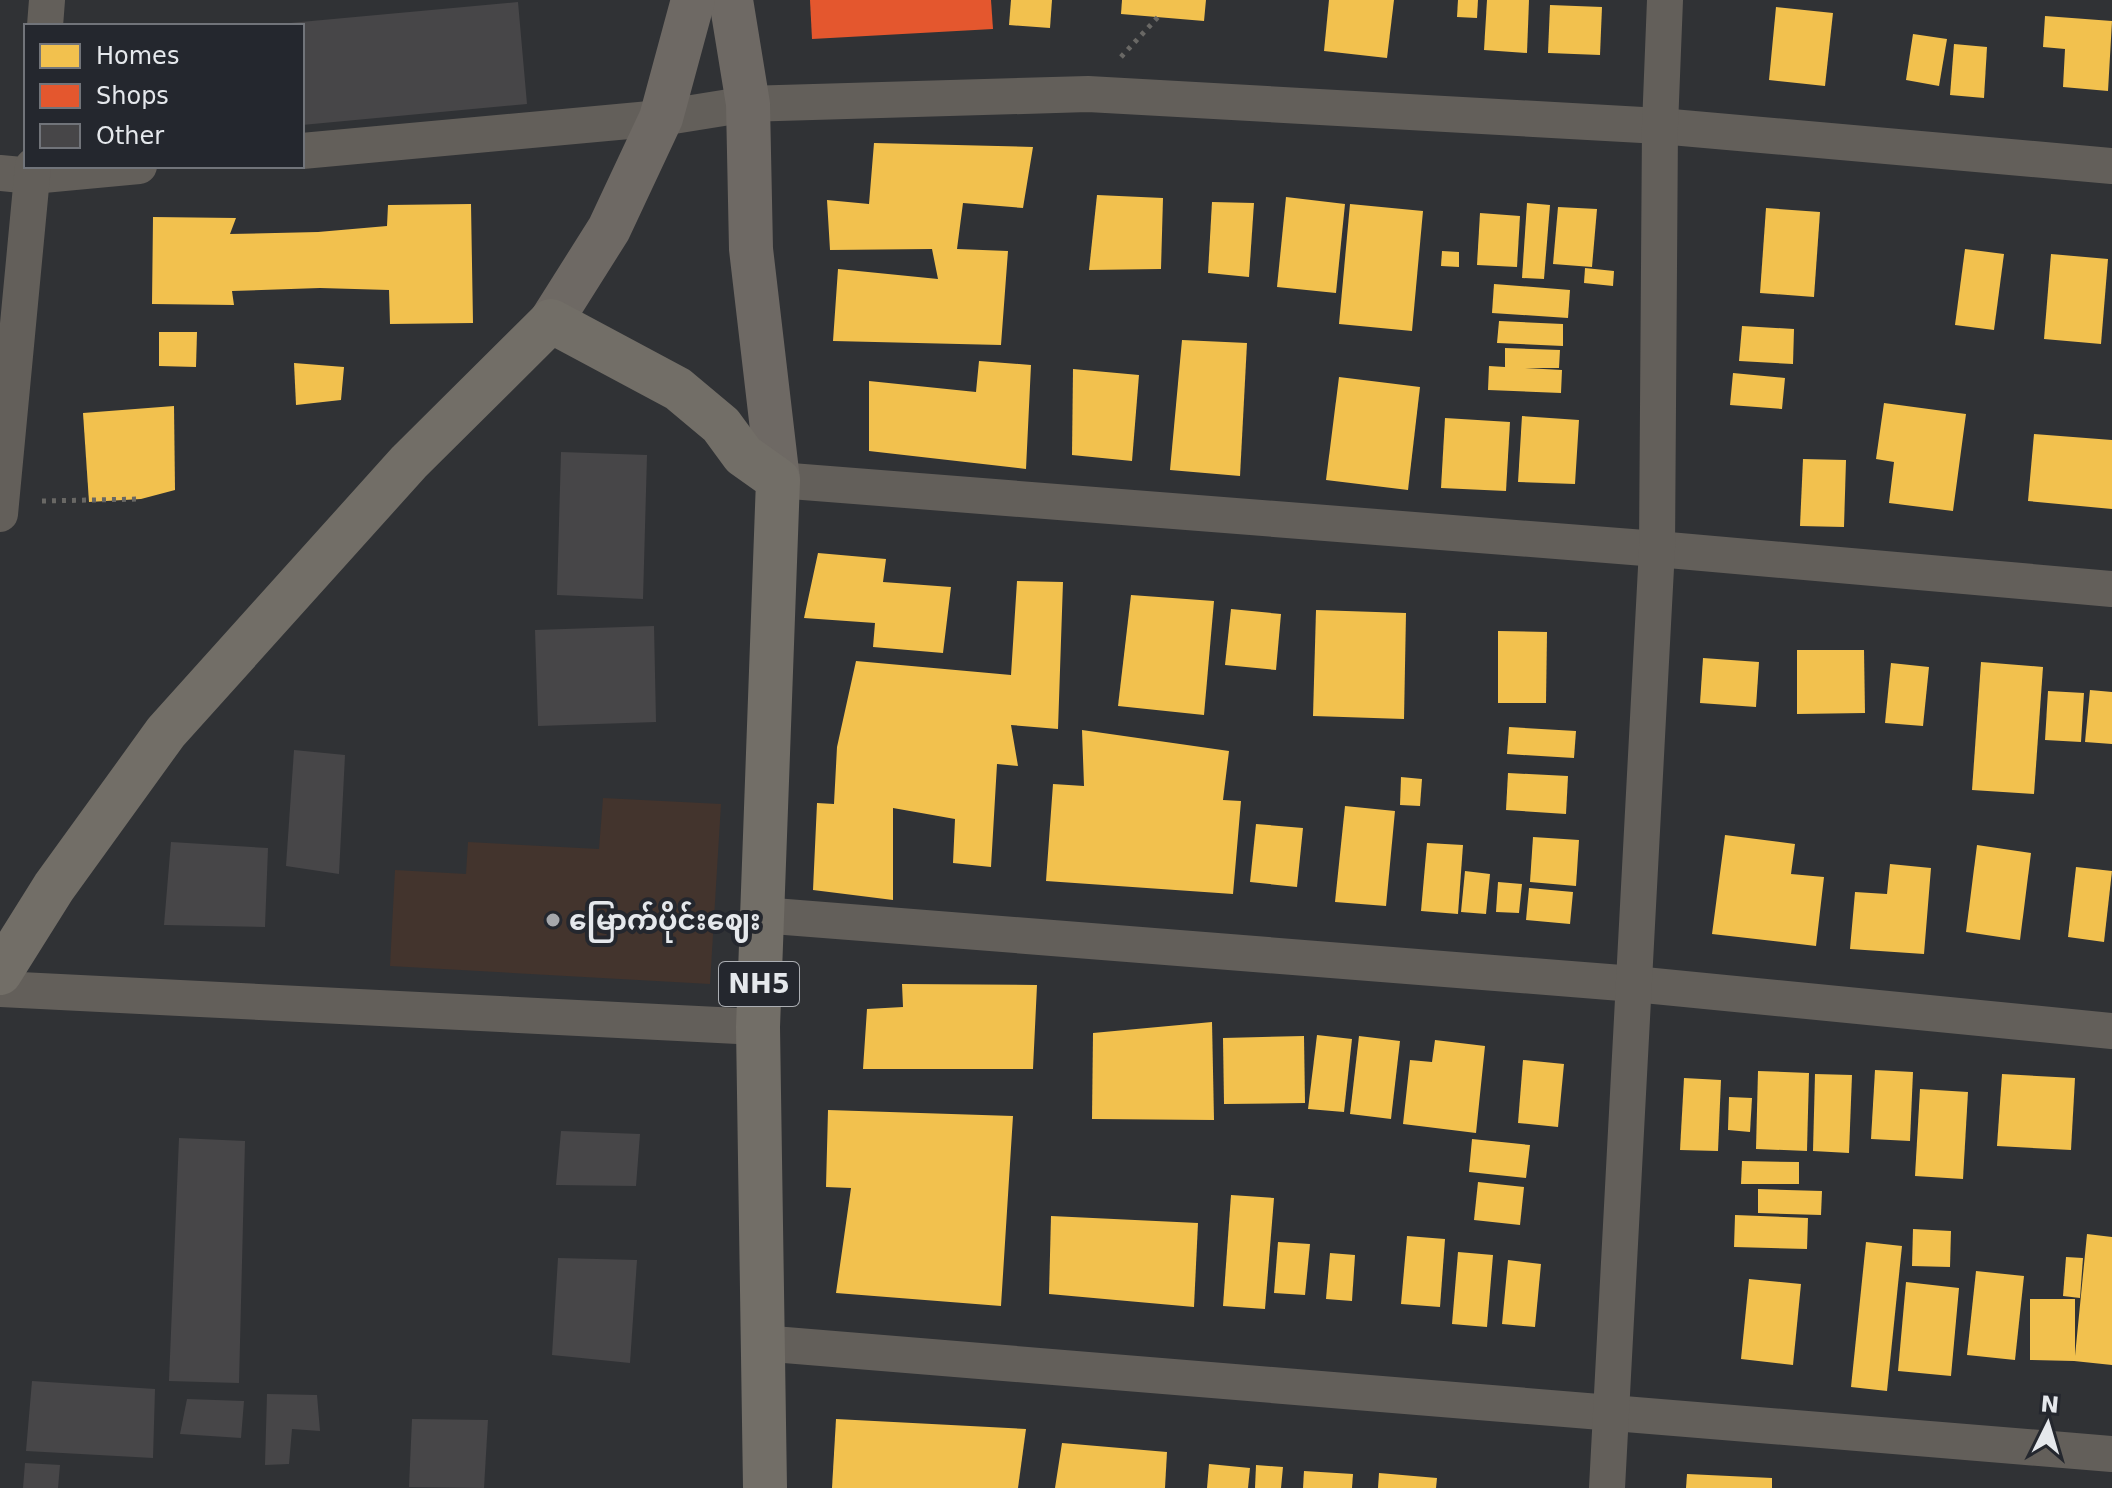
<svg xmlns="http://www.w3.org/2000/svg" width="2112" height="1488" font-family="'DejaVu Sans','Noto Sans Myanmar',sans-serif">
<rect width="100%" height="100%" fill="#303235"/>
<!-- commercial -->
<path fill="#43342d" d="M603 798 721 804 710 984 390 966 395 870 466 874 468 842 599 849Z"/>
<!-- homes -->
<g fill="#f2c14e">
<path d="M1011 0H1052L1050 28 1009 25Z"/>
<path d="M1122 0H1206L1204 21 1121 14Z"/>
<path d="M1329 0H1394L1387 58 1324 51Z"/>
<path d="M1458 0H1478L1477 18 1457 17Z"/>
<path d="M1487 0H1529L1527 53 1484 50Z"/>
<path d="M1550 5 1602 7 1600 55 1548 53Z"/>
<path d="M1776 7 1833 13 1825 86 1769 80Z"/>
<path d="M2045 16 2112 21 2108 91 2063 87 2065 49 2043 47Z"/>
<path d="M1913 34 1947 39 1939 86 1906 80Z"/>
<path d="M1954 44 1987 47 1984 98 1950 95Z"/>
<path d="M874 143 1033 147 1023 208 963 203 957 249 1008 251 1001 345 833 341 838 269 938 279 932 249 830 250 827 200 869 204Z"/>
<path d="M1097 195 1163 198 1161 269 1089 270Z"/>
<path d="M1286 197 1345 204 1336 293 1277 287Z"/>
<path d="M1212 202 1254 203 1249 277 1208 273Z"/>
<path d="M1527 203 1550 205 1544 279 1522 278Z"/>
<path d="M471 204 473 323 390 324 389 290 320 288 232 291 234 305 152 304 153 217 236 218 230 234 318 232 387 226 388 205Z"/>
<path d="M1350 204 1423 211 1412 331 1339 324Z"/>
<path d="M1558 207 1597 209 1592 267 1553 264Z"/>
<path d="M1766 208 1820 212 1814 297 1760 293Z"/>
<path d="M1480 213 1520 216 1517 267 1477 265Z"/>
<path d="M1965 249 2004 254 1994 330 1955 325Z"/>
<path d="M1442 251 1459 252V267L1441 266Z"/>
<path d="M2051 254 2108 259 2101 344 2044 339Z"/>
<path d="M1585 268 1614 271 1613 286 1584 283Z"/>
<path d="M1494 284 1570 290 1568 318 1492 313Z"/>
<path d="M1499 321 1563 324V346L1497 343Z"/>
<path d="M1742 326 1794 329 1793 364 1739 361Z"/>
<path d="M159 332H197L196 367 159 366Z"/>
<path d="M1182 340 1247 343 1240 476 1170 470Z"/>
<path d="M1505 348 1560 350 1559 368H1525L1562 370 1561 393 1488 390 1489 366 1505 367Z"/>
<path d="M979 361 1031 365 1026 469 869 451V381L976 392Z"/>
<path d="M294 363 344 367 341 400 296 405Z"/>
<path d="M1073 369 1139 375 1132 461 1072 455Z"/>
<path d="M1733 373 1785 378 1782 409 1730 405Z"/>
<path d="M1339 377 1420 387 1408 490 1326 480Z"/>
<path d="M1884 403 1966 414 1953 511 1889 503 1894 462 1876 459Z"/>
<path d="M174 406 175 490 141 499 89 502 83 413Z"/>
<path d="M1522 416 1579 420 1575 484 1518 482Z"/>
<path d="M1445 418 1510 422 1506 491 1441 488Z"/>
<path d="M2034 434 2112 440V509L2028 501Z"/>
<path d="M1803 459 1846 460 1844 527 1800 526Z"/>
<path d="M818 553 886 559 883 582 951 587 943 653 873 647 875 623 804 618Z"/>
<path d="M1017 581 1063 582 1058 729 1011 725 1018 766 997 764 991 867 953 863 955 819 893 808V900L813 890 817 803 834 804 837 747 856 661 1011 675Z"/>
<path d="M1131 595 1214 601 1204 715 1118 706Z"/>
<path d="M1231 609 1281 614 1276 670 1225 665Z"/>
<path d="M1316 610 1406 613 1404 719 1313 716Z"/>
<path d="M1498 631 1547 632 1546 703H1498Z"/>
<path d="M1797 650H1864L1865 713 1797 714Z"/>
<path d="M1703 658 1759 662 1756 707 1700 703Z"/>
<path d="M1981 662 2043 667 2034 794 1972 790Z"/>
<path d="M1891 663 1929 667 1923 726 1885 723Z"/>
<path d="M2090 690 2112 692V744L2085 742Z"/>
<path d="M2048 691 2084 693 2081 742 2045 740Z"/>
<path d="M1509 727 1576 731 1574 758 1507 754Z"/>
<path d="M1082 730 1229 751 1223 800 1241 801 1233 894 1046 881 1053 784 1084 786Z"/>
<path d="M1508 773 1568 776 1566 814 1506 810Z"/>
<path d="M1401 777 1422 779 1420 806 1400 805Z"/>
<path d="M1345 806 1395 811 1386 906 1335 902Z"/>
<path d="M1256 824 1303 828 1297 887 1250 882Z"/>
<path d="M1725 835 1795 844 1791 874 1824 877 1816 946 1712 934Z"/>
<path d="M1533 837 1579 840 1576 886 1530 882Z"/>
<path d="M1427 843 1463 845 1458 914 1421 911Z"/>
<path d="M1977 845 2031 853 2020 940 1966 932Z"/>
<path d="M1890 864 1931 868 1924 954 1850 949 1855 892 1887 894Z"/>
<path d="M2076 867 2112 871 2104 942 2068 937Z"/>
<path d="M1465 871 1490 874 1486 914 1461 912Z"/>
<path d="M1498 882 1522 884 1519 913 1496 912Z"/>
<path d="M1529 888 1573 892 1570 924 1526 920Z"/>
<path d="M902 984 1037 985 1033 1069H863L867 1009 903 1007Z"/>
<path d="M1212 1022 1214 1120 1092 1119 1093 1033Z"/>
<path d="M1317 1035 1352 1039 1344 1112 1308 1109Z"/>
<path d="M1304 1036 1305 1103 1224 1104 1223 1038Z"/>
<path d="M1359 1036 1400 1041 1391 1119 1350 1114Z"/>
<path d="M1435 1040 1485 1046 1476 1133 1403 1124 1410 1060 1432 1062Z"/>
<path d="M1523 1060 1564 1064 1558 1127 1518 1123Z"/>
<path d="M1875 1070 1913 1072 1910 1141 1871 1139Z"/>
<path d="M1758 1071 1809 1073 1807 1151 1756 1149Z"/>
<path d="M1815 1074 1852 1075 1849 1153 1813 1151Z"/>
<path d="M2002 1074 2075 1078 2071 1150 1997 1146Z"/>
<path d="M1684 1078 1721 1080 1718 1151 1680 1150Z"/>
<path d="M1920 1089 1968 1092 1963 1179 1915 1176Z"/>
<path d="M1729 1097 1752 1098 1750 1132 1728 1130Z"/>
<path d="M828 1110 1013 1116 1001 1306 836 1293 851 1188 826 1187Z"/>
<path d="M1472 1139 1530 1145 1526 1178 1469 1172Z"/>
<path d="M1742 1161 1799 1162V1184H1741Z"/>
<path d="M1478 1182 1524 1187 1520 1225 1474 1220Z"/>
<path d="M1758 1189 1822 1191 1821 1215 1758 1213Z"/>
<path d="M1231 1195 1274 1198 1265 1309 1223 1306Z"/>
<path d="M1735 1215 1808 1218 1807 1249 1734 1247Z"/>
<path d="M1051 1216 1198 1223 1194 1307 1049 1294Z"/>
<path d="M1913 1229 1951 1231 1950 1267 1912 1266Z"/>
<path d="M2087 1234 2112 1237V1365L2074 1361 2030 1360V1299H2075V1356Z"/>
<path d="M1407 1236 1445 1239 1440 1307 1401 1304Z"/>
<path d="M1278 1242 1310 1244 1305 1295 1274 1293Z"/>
<path d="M1866 1242 1902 1246 1887 1391 1851 1387Z"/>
<path d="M1458 1252 1493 1255 1487 1327 1452 1324Z"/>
<path d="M1330 1253 1355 1255 1352 1301 1326 1299Z"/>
<path d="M2066 1257 2083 1258 2080 1298 2063 1296Z"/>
<path d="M1508 1260 1541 1264 1535 1327 1502 1324Z"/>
<path d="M1976 1271 2024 1276 2015 1360 1967 1355Z"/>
<path d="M1749 1279 1801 1284 1793 1365 1741 1359Z"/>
<path d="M1906 1282 1959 1288 1951 1376 1898 1371Z"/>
<path d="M836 1419 1026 1429 1018 1488H832Z"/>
<path d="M1062 1443 1167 1452 1165 1488H1055Z"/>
<path d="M1209 1464 1250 1468 1248 1488H1207Z"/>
<path d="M1256 1465 1283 1467 1281 1488H1255Z"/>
<path d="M1304 1471 1353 1474 1352 1488H1303Z"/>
<path d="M1379 1473 1437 1478 1436 1488H1378Z"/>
<path d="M1687 1474 1772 1478V1488H1686Z"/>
</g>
<!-- shops -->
<path fill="#e4572e" d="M810 0H991L993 29 812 39Z"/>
<!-- building -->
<g fill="#474648">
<path d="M518 2 527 104 302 125V26H280L279 24Z"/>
<path d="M561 452 647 455 643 599 557 595Z"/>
<path d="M654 626 656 722 538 726 535 630Z"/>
<path d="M294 750 345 755 339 874 286 866Z"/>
<path d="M171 842 268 848 265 927 164 925Z"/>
<path d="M561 1131 640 1134 636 1186 556 1185Z"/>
<path d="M179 1138 245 1141 239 1383 169 1381Z"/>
<path d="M558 1258 637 1260 630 1363 552 1355Z"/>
<path d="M32 1381 155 1389 153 1458 26 1451Z"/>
<path d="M267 1394 317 1395 320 1431 292 1429 289 1464 265 1465Z"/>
<path d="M187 1399 244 1401 241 1438 180 1434Z"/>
<path d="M412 1419 488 1420 484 1488 409 1487Z"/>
<path d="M25 1463 60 1465 58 1488H23Z"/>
</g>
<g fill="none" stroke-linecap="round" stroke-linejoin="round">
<!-- path -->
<g stroke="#696865" stroke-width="5" stroke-dasharray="4 6" stroke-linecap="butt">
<path d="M1121 57 1158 17"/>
<path d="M42 501 141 499"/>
</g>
<!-- street -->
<g stroke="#635f5a" stroke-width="36">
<path d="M45 26 47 0"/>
<path d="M302 151 661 118 748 104 1088 94 1660 126 2112 166"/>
<path d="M0 173 32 176 139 166"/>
<path d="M778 480 1657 549 2112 589"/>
<path d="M0 514 33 166"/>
<path d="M761 915 1634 984 2112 1031"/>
<path d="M0 989 758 1027"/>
<path d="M761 1343 2112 1454"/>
<path d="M1607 1488 1657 549 1660 126 1665 0"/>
</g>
<!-- secondary -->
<g stroke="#6e6964" stroke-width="44">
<path d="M731 0 748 104 751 249 778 480"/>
<path d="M551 321 609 229 661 118 693 0"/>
</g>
<!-- highway -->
<path stroke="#726e67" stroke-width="44" d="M0 973 54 887 166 732 409 462 551 321 678 389 721 425 743 455 778 480 758 1027 765 1488"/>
</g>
<!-- markers -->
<circle fill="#a6a8ac" stroke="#24272e" stroke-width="3" cx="553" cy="920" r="8"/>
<g text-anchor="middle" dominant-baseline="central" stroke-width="8" stroke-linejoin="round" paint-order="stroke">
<!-- shield labels -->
<rect fill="#24272e" stroke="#abaeb3" stroke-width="2" x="719" y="962" width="80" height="44" rx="6"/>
<g font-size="26" font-weight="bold" fill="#e5e8ec">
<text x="759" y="984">NH5</text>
</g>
<!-- poi labels -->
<g font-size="28" font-weight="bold" fill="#e5e8ec" stroke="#24272e" text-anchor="start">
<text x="569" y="920">မြောက်ပိုင်းဈေး</text>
</g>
</g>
<!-- legend -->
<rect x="24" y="24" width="280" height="144" fill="#24272e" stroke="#71747a" stroke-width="2"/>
<rect x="40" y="44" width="40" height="24" fill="#f2c14e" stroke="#71747a" stroke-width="2"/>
<text x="96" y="64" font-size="24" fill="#e5e8ec">Homes</text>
<rect x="40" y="84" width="40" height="24" fill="#e4572e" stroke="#71747a" stroke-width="2"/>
<text x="96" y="104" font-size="24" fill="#e5e8ec">Shops</text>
<rect x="40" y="124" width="40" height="24" fill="#474648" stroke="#71747a" stroke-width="2"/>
<text x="96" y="144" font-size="24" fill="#e5e8ec">Other</text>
<!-- north arrow -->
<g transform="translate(2048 1424) rotate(5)" stroke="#24272e" stroke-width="6" paint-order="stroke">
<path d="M0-6L14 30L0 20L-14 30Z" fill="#e5e8ec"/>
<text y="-12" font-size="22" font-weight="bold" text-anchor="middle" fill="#e5e8ec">N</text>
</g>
</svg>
